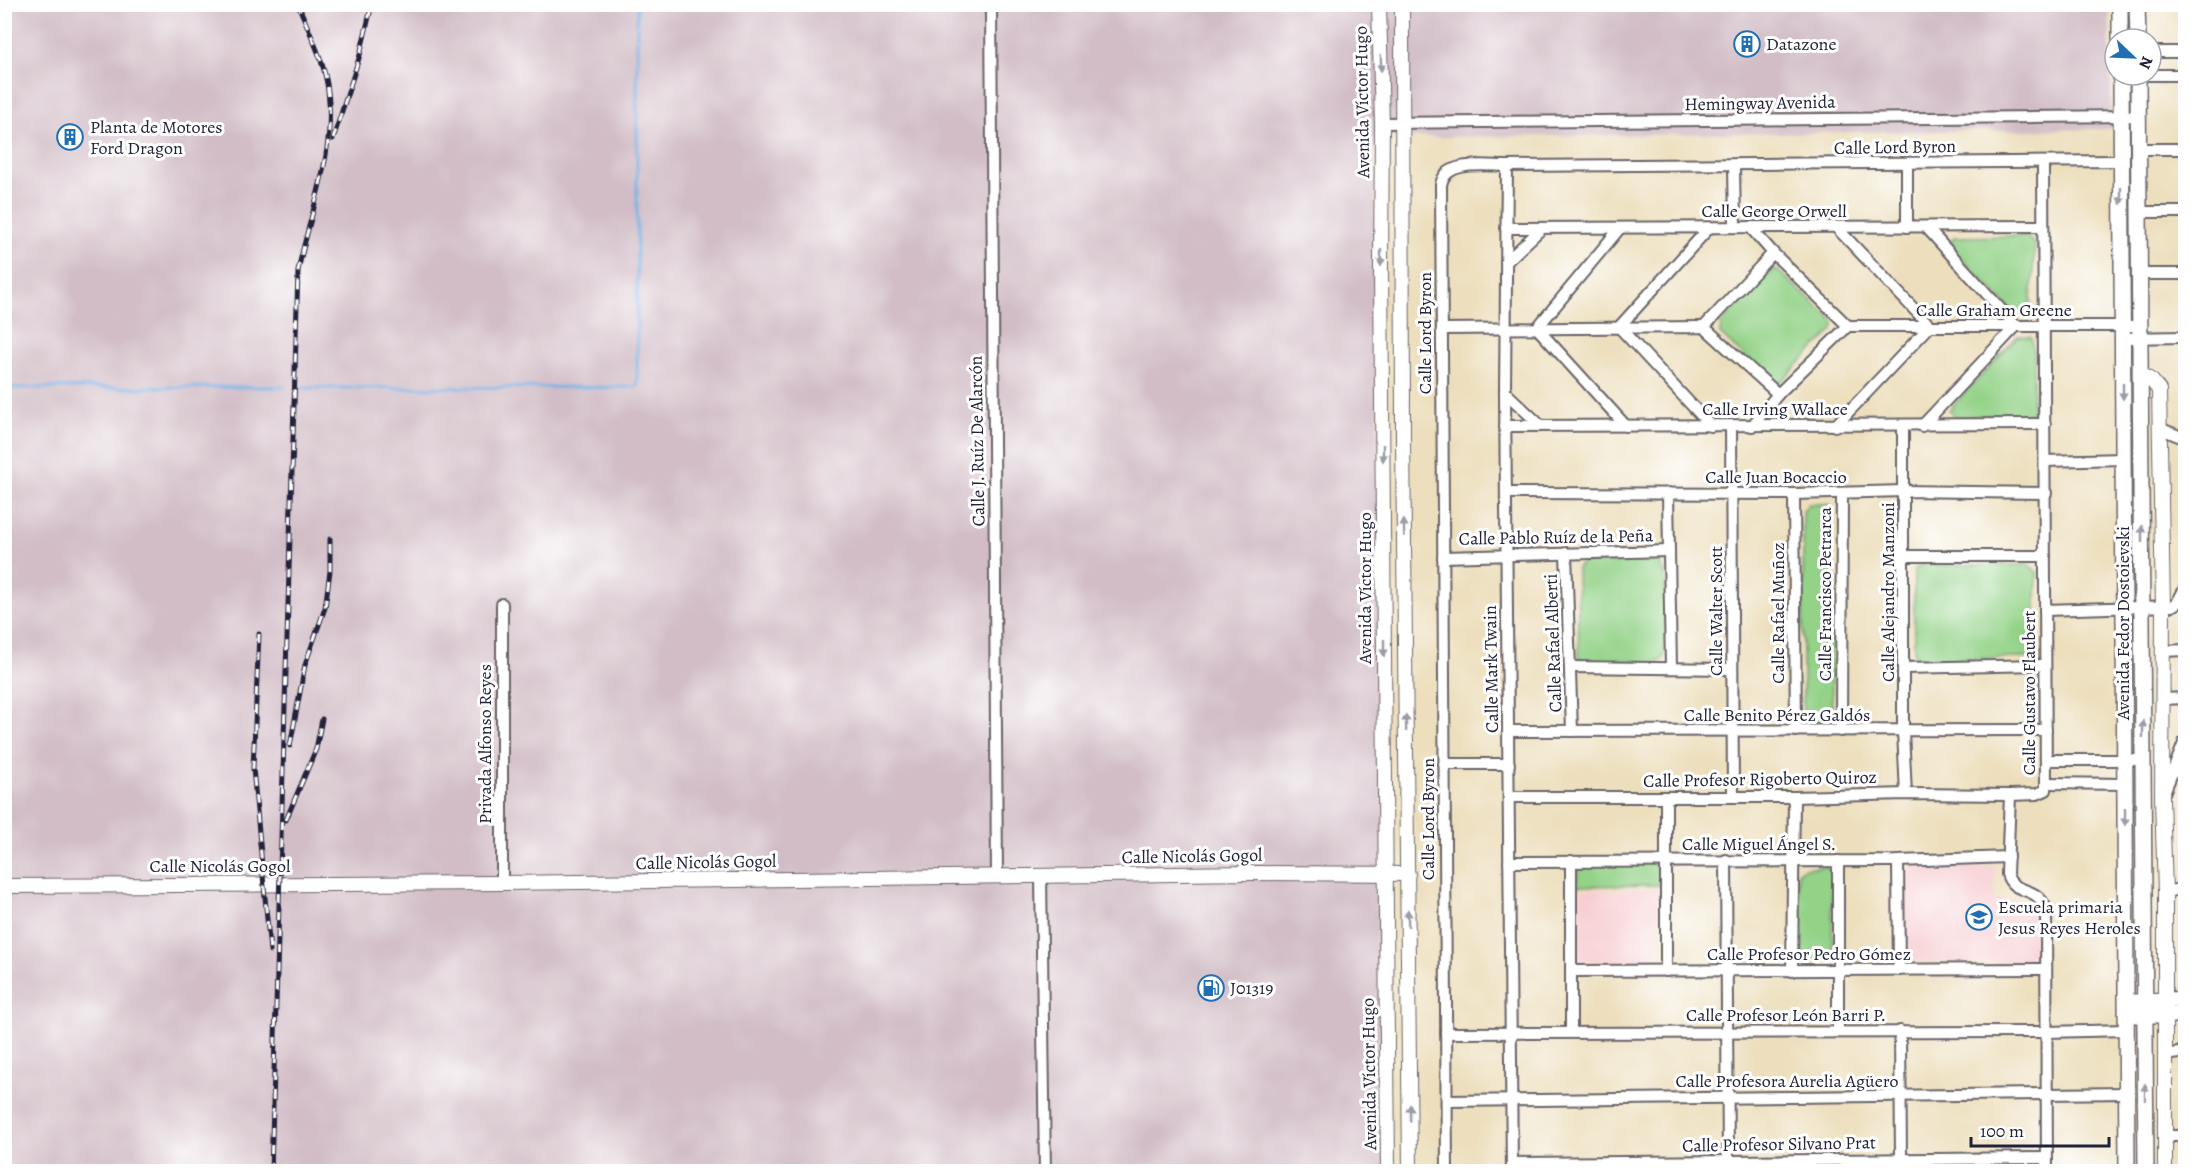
<svg xmlns="http://www.w3.org/2000/svg" width="2190" height="1176" font-family="Alegreya,serif">
<rect width="100%" height="100%" fill="#fff"/>
<filter id="ink" filterUnits="userSpaceOnUse"><feTurbulence type="fractalNoise" baseFrequency=".0167" numOctaves="2"/><feDisplacementMap in="SourceGraphic" scale="12" xChannelSelector="R" yChannelSelector="G"/><feConvolveMatrix kernelMatrix="1 2 1 2 8 2 1 2 1" color-interpolation-filters="sRGB"/></filter>
<filter id="wash" filterUnits="userSpaceOnUse"><feTurbulence type="fractalNoise" baseFrequency=".008" numOctaves="4" result="noise"/><feDisplacementMap in="SourceGraphic" scale="24" xChannelSelector="R" yChannelSelector="G"/><feGaussianBlur stdDeviation="1.35" result="paint"/><feColorMatrix in="noise" values="0 0 0 0 0 0 0 0 0 0 0 0 0 0 0 0 0 1.4 0 .05"/><feComposite in="paint" operator="in"/></filter>
<g filter="url(#wash)">
<rect width="100%" height="100%" fill="#eddfbd"/>
<!-- built -->
<g fill="#f7cfd2">
<path d="M1911 865 1995 867 1994 900 2025 901 2036 905V959L2030 963 1906 961V869Z"/>
<path d="M1576 889H1659L1658 958 1655 963 1653 965 1577 961 1575 959Z"/>
</g>
<!-- industrial -->
<path fill="#d2bdc6" d="M5 5H2109L2112 129 1374 138 1389 1171 5 1172Z"/>
<!-- green -->
<g fill="#93d287" stroke="#5a7a61" stroke-width="1.5">
<path d="M2026 236 2035 244 2030 313 2018 316 1949 246 1954 237Z"/>
<path d="M1777 270 1834 321 1833 330 1778 384 1773 382 1720 334 1721 324 1770 271Z"/>
<path d="M2018 336 2031 337 2034 355 2032 414 1955 417 1949 410Z"/>
<path d="M1808 504H1828L1832 513V717L1826 724 1810 721 1803 715V512Z"/>
<path d="M1659 561 1665 572 1664 658 1659 662 1583 661 1579 657 1577 568 1583 562Z"/>
<path d="M1921 565H2029L2037 572 2034 650 2030 658 1920 659 1914 654V570Z"/>
<path d="M1661 863V885L1578 886V864Z"/>
<path d="M1826 866 1831 873 1833 958 1826 960 1802 959 1798 952V872L1804 868Z"/>
<path d="M1766 1164H2040V1171L1766 1172Z"/>
</g>
<g fill="none" stroke-linecap="round" stroke-linejoin="round">
<!-- stream -->
<g stroke="#74b1e6" stroke-width="3">
<path d="M4 388 283 387"/>
<path d="M302 388 637 387V4"/>
</g>
</g>
</g>
<g filter="url(#ink)">
<g fill="none" stroke-linecap="round" stroke-linejoin="round">
<!-- minor casing -->
<g stroke="#696468" stroke-width="14">
<g id="minor">
<path d="M991 4 997 876"/>
<path d="M2151 52H2186"/>
<path d="M2137 75H2186"/>
<path d="M1382 123 2138 116"/>
<path d="M2139 149H2186"/>
<path d="M1907 163V227"/>
<path d="M1507 166 1505 392 1512 1172"/>
<path d="M1734 166 1735 227"/>
<path d="M2140 212H2186"/>
<path d="M1750 227 1773 253 1848 326H2141"/>
<path d="M1506 228 2043 226"/>
<path d="M1620 228 1537 328 1626 426"/>
<path d="M1709 228 1619 327 1711 426"/>
<path d="M1506 262 1542 228"/>
<path d="M2140 274H2186"/>
<path d="M1704 327 1773 253"/>
<path d="M1442 329 1704 327 1778 394"/>
<path d="M2122 338 2186 337"/>
<path d="M1505 392 1541 426"/>
<path d="M1505 426 2045 424"/>
<path d="M1731 426 1733 796"/>
<path d="M1752 426 1778 394 1848 326"/>
<path d="M1835 426 1930 326 1836 227"/>
<path d="M1903 426V731L1906 794"/>
<path d="M1922 426 2016 326 1926 227"/>
<path d="M2159 428 2186 439"/>
<path d="M2045 461 2123 459"/>
<path d="M1506 493 1794 494 1904 491 2046 493"/>
<path d="M1668 493 1671 668"/>
<path d="M1794 494 1796 731"/>
<path d="M1566 553 1572 731"/>
<path d="M1904 556H2045"/>
<path d="M1443 557 1669 551"/>
<path d="M2045 610 2172 606 2177 603 2186 586"/>
<path d="M2163 651 2186 650"/>
<path d="M1571 667 1732 669"/>
<path d="M1904 668 2045 665"/>
<path d="M2163 699 2186 698"/>
<path d="M1509 731 2046 730"/>
<path d="M1841 731 1842 494"/>
<path d="M2047 760H2143"/>
<path d="M1444 764H1509"/>
<path d="M2046 783 2125 784"/>
<path d="M2164 793 2186 738"/>
<path d="M2010 795 2007 874C2013 896 2037 884 2046 909L2047 1172"/>
<path d="M1510 797H1794L1906 794 2010 795 2037 794 2046 790 2043 162"/>
<path d="M1726 860 1728 1161"/>
<path d="M1571 861V1032"/>
<path d="M1838 861V1031"/>
<path d="M1898 861 1899 970"/>
<path d="M1509 862 1898 861 2008 857"/>
<path d="M1041 876 1045 1172"/>
<path d="M502 883V604"/>
<path d="M2165 892 2180 889 2186 884"/>
<path d="M1572 971 2046 969"/>
<path d="M1666 971V797"/>
<path d="M1792 971 1794 797"/>
<path d="M1900 1031 1901 1159"/>
<path d="M1446 1033 2046 1032 2127 1030"/>
<path d="M2164 1055 2179 1053 2186 1048"/>
<path d="M1447 1101 2127 1093"/>
<path d="M2165 1141 2172 1136H2186"/>
<path d="M1512 1163 2046 1158"/>
<path d="M1447 1172 1441 185C1445 159 1487 166 1507 166L2121 161"/>
</g>
</g>
<!-- tertiary casing -->
<g stroke="#696468" stroke-width="16">
<g id="tertiary">
<path d="M1379 4 1382 125 1381 267 1388 1172"/>
<path d="M1402 4 1403 436 1410 1172"/>
<path d="M2141 374 2152 381 2159 390 2163 607 2162 798 2165 892V1172"/>
<path d="M4 886 502 883 1251 873 1408 874"/>
</g>
</g>
<!-- secondary casing -->
<g stroke="#696468" stroke-width="18">
<g id="secondary">
<path d="M2120 4V39"/>
<path d="M2137 4 2138 39"/>
<path d="M2121 75 2127 1172"/>
<path d="M2138 75 2146 1172"/>
<path d="M2135 1002 2186 999"/>
<path d="M2135 1015H2186"/>
</g>
</g>
<!-- minor -->
<use href="#minor" stroke="#fff" stroke-width="10"/>
<!-- tertiary -->
<use href="#tertiary" stroke="#fff" stroke-width="14"/>
<!-- secondary -->
<use href="#secondary" stroke="#fff" stroke-width="15"/>
<!-- rail casing -->
<g stroke="#22223b" stroke-width="5">
<g id="rail">
<path d="M333 139 360 55 372 4"/>
<path d="M259 634 253 768 270 951"/>
<path d="M290 746 305 665 325 608 330 571V539"/>
<path d="M286 820 316 749 322 719"/>
<path d="M271 1172 298 271C310 212 336 153 328 91 325 62 309 32 298 4"/>
</g>
</g>
<!-- rail -->
<use href="#rail" stroke="#fff" stroke-width="3" stroke-dasharray="9" stroke-linecap="butt"/>
</g>
<!-- one-way arrows -->
<defs><path id="oneway-solid" d="M-6-.8H1V-3.2L6.5 0L1 3.2V.8H-6Z" transform="scale(1.5)"/></defs>
<g fill="#9c9ca7">
<use href="#oneway-solid" transform="translate(1381 63) rotate(89)"/>
<use href="#oneway-solid" transform="translate(2121 196) rotate(90)"/>
<use href="#oneway-solid" transform="translate(1381 258) rotate(90)"/>
<use href="#oneway-solid" transform="translate(2123 391) rotate(90)"/>
<use href="#oneway-solid" transform="translate(1383 453) rotate(90)"/>
<use href="#oneway-solid" transform="translate(1404 528) rotate(-91)"/>
<use href="#oneway-solid" transform="translate(2142 534) rotate(-90)"/>
<use href="#oneway-solid" transform="translate(1384 648) rotate(90)"/>
<use href="#oneway-solid" transform="translate(1406 723) rotate(-91)"/>
<use href="#oneway-solid" transform="translate(2143 729) rotate(-90)"/>
<use href="#oneway-solid" transform="translate(2125 817) rotate(90)"/>
<use href="#oneway-solid" transform="translate(1408 918) rotate(-91)"/>
<use href="#oneway-solid" transform="translate(2145 1092) rotate(-90)"/>
<use href="#oneway-solid" transform="translate(1410 1113) rotate(-91)"/>
</g>
</g>
<!-- icons -->
<defs>
<g id="building-ring" transform="scale(1.35)"><circle r="9.5" fill="#fff" stroke="#1f6fb2" stroke-width="1.5"/><path d="M-4-6H4V6H1V3H-1V6H-4ZM-2.5-4.3h1.7v1.8h-1.7ZM.8-4.3h1.7v1.8H.8ZM-2.5-1h1.7V.8h-1.7ZM.8-1h1.7V.8H.8Z" fill="#1f6fb2"/></g>
<g id="school-ring" transform="scale(1.35)"><circle r="9.5" fill="#fff" stroke="#1f6fb2" stroke-width="1.5"/><path d="M0-5L7-2L0 1L-7-2ZM-4 1L0 2.5L4 1V4Q0 6-4 4Z" fill="#1f6fb2"/></g>
<g id="fuel-ring" transform="scale(1.35)"><circle r="9.5" fill="#fff" stroke="#1f6fb2" stroke-width="1.5"/><path d="M-5.5-6h7V0h2V4h1.3V-2.5L3-4.5l.8-.8L6-3V5H2.5V1h-1V6h-7ZM-4.2-4.7v3.2H.2V-4.7Z" fill="#1f6fb2"/></g>
</defs>
<g fill-rule="evenodd">
<use href="#building-ring" x="1747" y="44"/>
<use href="#building-ring" x="70" y="137"/>
<use href="#school-ring" x="1979" y="917"/>
<use href="#fuel-ring" x="1211" y="988"/>
</g>
<g text-anchor="middle" dominant-baseline="central" stroke-width="6" stroke-linejoin="round" paint-order="stroke">
<!-- poi labels -->
<g font-size="18" fill="#22223b" stroke="#fff" text-anchor="start">
<text x="1766" y="44">Datazone</text>
<text x="90" y="127">Planta de Motores<tspan x="90" dy="21">Ford Dragon</tspan></text>
<text x="1998" y="907">Escuela primaria<tspan x="1998" dy="21">Jesus Reyes Heroles</tspan></text>
<text x="1230" y="988">J01319</text>
</g>
<!-- street labels -->
<g font-size="18" fill="#22223b" stroke="#fff">
<text transform="translate(1362 102) rotate(-91)">Avenida Víctor Hugo</text>
<text transform="translate(1760 103) rotate(-1)">Hemingway Avenida</text>
<text transform="translate(1895 147) rotate(-1)">Calle Lord Byron</text>
<text x="1774" y="211">Calle George Orwell</text>
<text x="1994" y="310">Calle Graham Greene</text>
<text transform="translate(1425 333) rotate(-90)">Calle Lord Byron</text>
<text x="1775" y="409">Calle Irving Wallace</text>
<text transform="translate(977 441) rotate(-91)">Calle J. Ruíz De Alarcón</text>
<text x="1776" y="477">Calle Juan Bocaccio</text>
<text transform="translate(1556 537) rotate(-1)">Calle Pablo Ruíz de la Peña</text>
<text transform="translate(1365 588) rotate(-90)">Avenida Víctor Hugo</text>
<text transform="translate(1888 592) rotate(-90)">Calle Alejandro Manzoni</text>
<text transform="translate(1825 594) rotate(-90)">Calle Francisco Petrarca</text>
<text transform="translate(1716 611) rotate(-90)">Calle Walter Scott</text>
<text transform="translate(1778 613) rotate(-90)">Calle Rafael Muñoz</text>
<text transform="translate(2123 623) rotate(-90)">Avenida Fedor Dostoievski</text>
<text transform="translate(1553 643) rotate(-92)">Calle Rafael Alberti</text>
<text transform="translate(1491 669) rotate(-91)">Calle Mark Twain</text>
<text transform="translate(2029 693) rotate(-90)">Calle Gustavo Flaubert</text>
<text x="1777" y="715">Calle Benito Pérez Galdós</text>
<text transform="translate(485 744) rotate(-90)">Privada Alfonso Reyes</text>
<text transform="translate(1760 779) rotate(-1)">Calle Profesor Rigoberto Quiroz</text>
<text transform="translate(1428 819) rotate(-90)">Calle Lord Byron</text>
<text x="1759" y="844">Calle Miguel Ángel S.</text>
<text transform="translate(1192 856) rotate(-1)">Calle Nicolás Gogol</text>
<text transform="translate(706 862) rotate(-1)">Calle Nicolás Gogol</text>
<text x="220" y="866">Calle Nicolás Gogol</text>
<text x="1809" y="954">Calle Profesor Pedro Gómez</text>
<text x="1786" y="1015">Calle Profesor León Barri P.</text>
<text transform="translate(1369 1074) rotate(-91)">Avenida Víctor Hugo</text>
<text x="1787" y="1081">Calle Profesora Aurelia Agüero</text>
<text transform="translate(1779 1144) rotate(-1)">Calle Profesor Silvano Prat</text>
</g>
</g>
<!-- margin -->
<rect width="2190" height="1176" fill="none" stroke="#fff" stroke-width="24"/>
<!-- north arrow -->
<g transform="translate(2133 57) rotate(113)"><circle r="28" fill="#ffffff" stroke="#a7a7b1" stroke-width="1.5"/>
<path d="M0-4.5L10 22L0 15L-10 22Z" fill="#1f6fb2"/>
<text y="-9" font-size="16" font-weight="bold" text-anchor="middle" fill="#22223b">N</text>
</g>
<!-- scale -->
<path d="M1971 1137v9h138v-9" fill="none" stroke="#22223b" stroke-width="3"/>
<text x="1980" y="1137" font-size="18" fill="#22223b" stroke="#ffffff" stroke-width="4.5" paint-order="stroke">100 m</text>
</svg>
